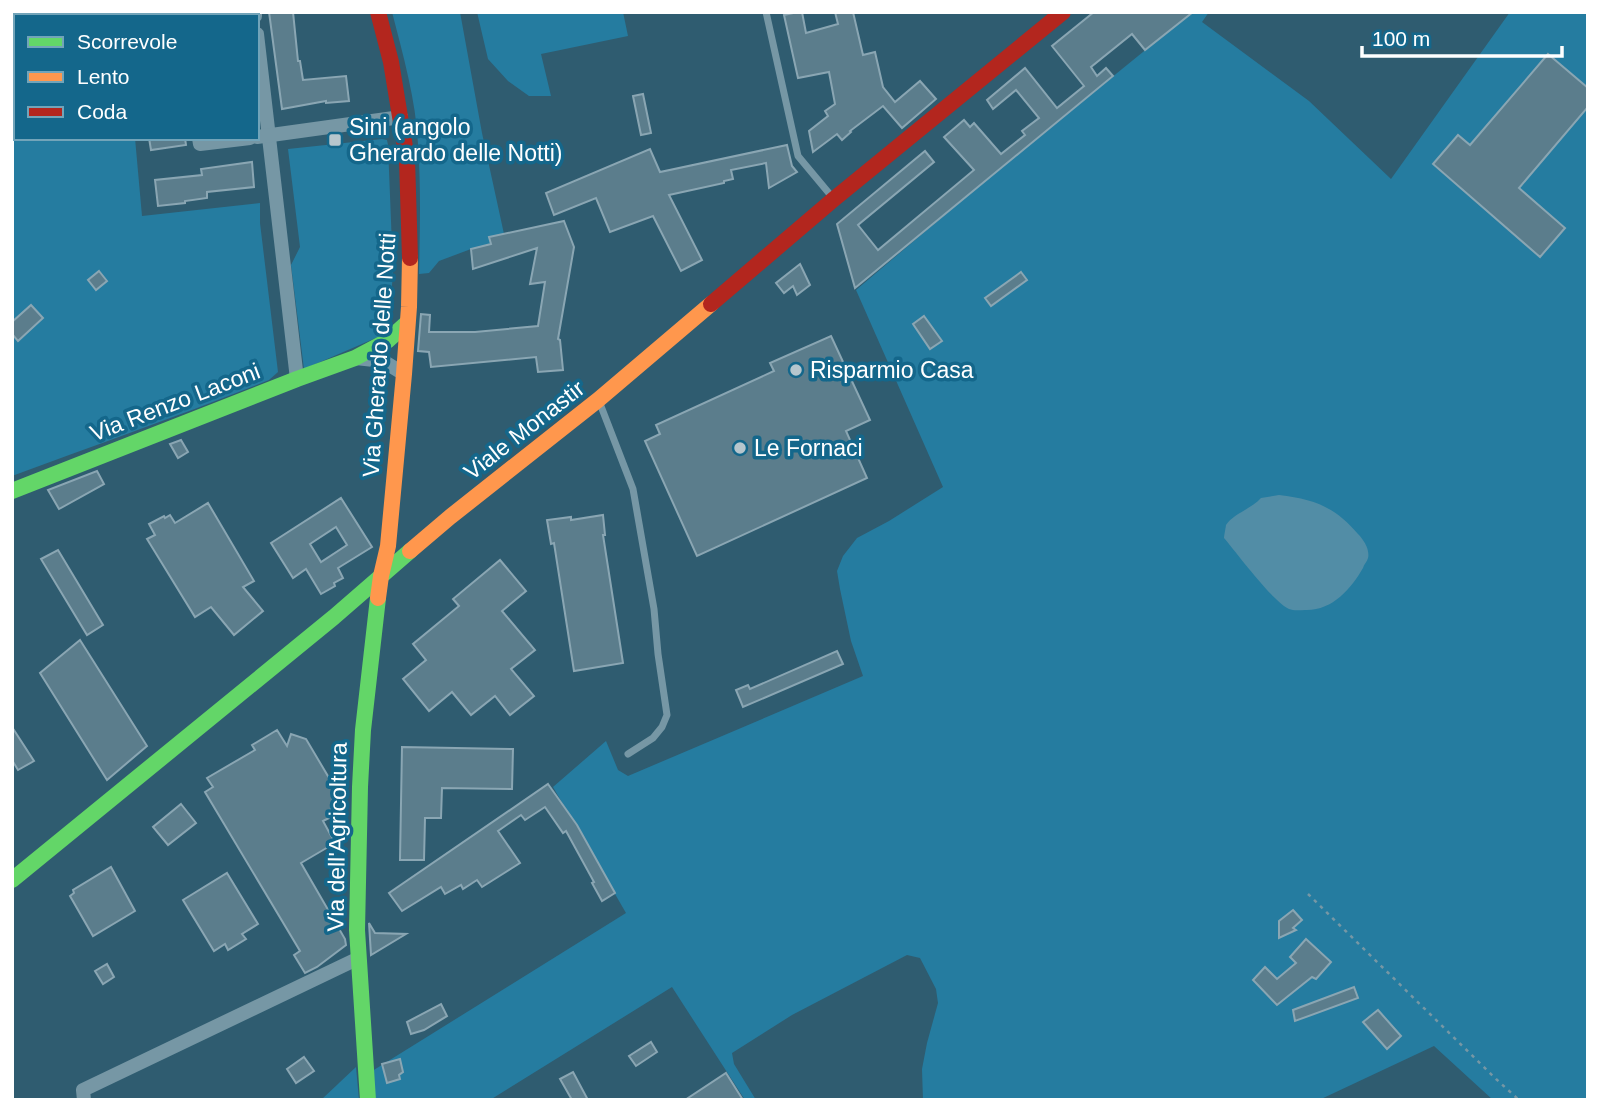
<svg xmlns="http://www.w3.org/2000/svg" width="1600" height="1112" font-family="Arial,sans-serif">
<rect width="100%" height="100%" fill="#2f5c70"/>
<!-- green -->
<g fill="#257ca0">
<path d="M392 12H460L482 133 504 234 491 244 471 249 439 261 429 273 419 274C420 231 421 187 418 144 416 100 403 55 392 12Z"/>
<path d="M477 12H623L628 36 541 54 551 96H529L508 81 488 59Z"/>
<path d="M1183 12H1209L1202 22 1309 101 1391 179 1510 12H1588V1100H1493L1434 1046 1319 1100H923L922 1069 927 1043 938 1003 936 989 920 958 907 955 792 1015 732 1053 734 1064 756 1100H745L672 987 490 1100H373L369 1073 626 913 553 787 606 741 618 770 628 776 863 676 851 641 840 589 837 571 843 556 857 538 889 521 943 487 856 290 993 174 1186 17Z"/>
<path d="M12 121H16V138H135L142 216 260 203V223L278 372 269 380C184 414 98 444 12 476Z"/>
<path d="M382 139 387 140 388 145 393 271 389 329 385 334 304 369 291 265 300 247 288 149Z"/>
<path d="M356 1067 359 1100H321Z"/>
</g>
<!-- water -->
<path fill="#528da6" d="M1279 495C1314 499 1335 507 1358 534 1364 540 1370 550 1368 558 1367 562 1364 564 1363 568 1351 589 1332 611 1305 610 1300 610 1294 611 1289 609 1274 603 1236 552 1224 538 1224 536 1226 526 1226 525 1233 514 1251 509 1261 498Z"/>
<!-- building -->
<g fill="#5b7d8c" stroke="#8aa6b3" stroke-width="2" fill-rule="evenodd">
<path d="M269 12H293L298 61H300L303 80 346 76 349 101 326 103V101L282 109Z"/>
<path d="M798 12H802L806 33 838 24 835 12H853L863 55 875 52 883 87 895 102 920 81 936 99 902 128 883 106 850 131 851 132 842 140 837 134 813 152 809 131 828 116 825 111 835 104 829 72 798 78 784 15Z"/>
<path d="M1094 12H1193L1145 50 1132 34 1091 67 1097 76 1106 68 1113 76 855 288 837 224 925 151 934 162 858 225 878 250 974 170 944 137 964 120 970 127 974 123 1001 154 1025 135 1022 131 1039 118 1016 90 993 109 987 100 1025 68 1057 108 1084 86 1052 46Z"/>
<path d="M1548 54 1588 88V107L1519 188 1565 228 1540 257 1433 164 1458 135 1470 145Z"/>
<path d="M643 94 651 133 641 135 633 96Z"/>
<path d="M149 138H185L186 145 151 150Z"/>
<path d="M787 145 792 166 797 172 769 188 766 163 731 170 733 179 724 181V183L669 195 702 260 681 271 653 216 610 232 596 198 554 215 546 193 650 149 660 172Z"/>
<path d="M252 162 254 187 207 192V198L185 201V203L158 206 155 180 202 175 201 169Z"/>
<path d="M564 221 574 247 558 339 560 340 563 370 538 372 536 357 431 367 429 352 418 351 421 314 430 315 429 332H475L538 326 545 282 530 284 537 248 473 269 471 249 491 244 489 237Z"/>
<path d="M800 264 810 285 797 295 793 286 784 293 776 283Z"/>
<path d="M99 271 107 281 96 290 88 280Z"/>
<path d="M1021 272 1027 280 991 306 985 298Z"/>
<path d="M31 305 43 318 18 341 12 334V322Z"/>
<path d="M924 316 942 341 930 349 913 324Z"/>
<path d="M831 336 870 420 846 431 867 478 697 556 645 441 660 434 656 425 774 371 770 363Z"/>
<path d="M181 440 188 452 178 458 170 444Z"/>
<path d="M97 471 104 484 59 509 48 490Z"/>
<path d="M341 498 372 547 338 568 343 578 334 583 335 586 321 594 306 569 293 578 271 543ZM336 527 347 545 321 562 310 544Z"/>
<path d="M208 503 254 581 243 587 263 611 234 635 211 607 195 617 147 539 155 535 149 524 164 516 165 518 170 515 175 523Z"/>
<path d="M603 515 605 535H603L623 663 574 671 554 543 551 544 547 520 571 517V520Z"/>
<path d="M58 550 103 625 87 635 41 559Z"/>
<path d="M500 560 526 591 502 611 535 650 511 669 534 696 510 715 495 696 471 715 452 692 429 711 403 679 426 660 413 644 459 606 453 599Z"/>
<path d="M80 640 147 746 107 780 40 673Z"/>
<path d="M837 651 843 664 743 707 736 690 748 685 750 689Z"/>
<path d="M12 727 34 761 18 770 12 760Z"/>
<path d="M277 730 287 746 291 734 306 739 335 788 329 818 323 821 335 843 301 863 345 939 346 945 317 967 305 973 294 955 300 951 205 792 213 787 207 778 255 750 252 745Z"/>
<path d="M402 747 513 749 512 789 442 788 441 818H425L424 860H400Z"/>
<path d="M548 784 577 825 615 893 602 901 592 883 594 882 566 831 563 833 545 807 525 820 521 815 498 831 520 863 482 887 477 880 463 889 461 885 445 894 441 887 402 911 389 893Z"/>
<path d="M181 804 196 823 168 845 153 827Z"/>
<path d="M111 867 135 911 93 936 70 896 74 893 73 890Z"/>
<path d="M227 873 258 924 242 934 246 939 228 950 225 944 214 951 183 900Z"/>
<path d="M1293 910 1302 920 1293 928 1296 930 1279 938V921Z"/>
<path d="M369 923 375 933 406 934 371 955Z"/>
<path d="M1306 939 1331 962 1316 979 1312 977 1277 1005 1253 980 1265 967 1277 979 1296 963 1290 957Z"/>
<path d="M107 964 114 977 103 984 95 971Z"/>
<path d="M1354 987 1358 998 1295 1021 1293 1010Z"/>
<path d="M441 1004 447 1016 424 1030 411 1034 407 1022Z"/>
<path d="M1378 1010 1401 1036 1387 1049 1363 1022Z"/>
<path d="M651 1042 657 1052 636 1066 629 1056Z"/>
<path d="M304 1057 314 1071 296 1083 287 1069Z"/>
<path d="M400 1059 403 1072 399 1075 400 1079 387 1083 382 1064Z"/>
<path d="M573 1072 588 1100H572L560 1079Z"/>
<path d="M726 1073 743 1100H685Z"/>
</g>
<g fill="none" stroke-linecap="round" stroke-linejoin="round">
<!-- path -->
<path stroke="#7697a5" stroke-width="2.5" stroke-dasharray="3.5 5" stroke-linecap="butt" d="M1308 894 1496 1079 1519 1100"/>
<!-- lane -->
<g stroke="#7697a5" stroke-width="7">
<path d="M766 12 798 156 833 198"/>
<path d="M599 401 633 489 654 609 658 654 667 715 662 727 653 738 628 754"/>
</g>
<!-- street -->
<g stroke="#7697a5" stroke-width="14">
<path d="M27 12 30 16"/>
<path d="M184 12V16"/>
<path d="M255 12V16"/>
<path d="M127 16 154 12"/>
<path d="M12 34 16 33"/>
<path d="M257 34 297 379"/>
<path d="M257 137 401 117"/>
<path d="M199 138 200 144 250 138"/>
<path d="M356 358 383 361 404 374"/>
<path d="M84 1100 83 1090 359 958"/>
</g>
<!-- fast -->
<g stroke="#63d668" stroke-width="16">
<path d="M12 491 297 379 355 358 387 341 407 323"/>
<path d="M12 880 334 617 410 551"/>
<path d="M368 1100 357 930 360 787 363 730 378 598"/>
</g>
<!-- slow -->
<g stroke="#ff974d" stroke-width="16">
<path d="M410 551 450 517 598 400 711 304"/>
<path d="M378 598 381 576 388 546 404 374 409 307 410 258"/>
</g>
<!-- jam -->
<g stroke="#b3261e" stroke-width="16">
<path d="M378 12 391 62 407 159 410 258"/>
<path d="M711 304 834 199 1063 12"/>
</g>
</g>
<!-- markers -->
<g fill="#b6c6cd" stroke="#14678b" stroke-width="2.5">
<rect x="328" y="133" width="14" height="14" rx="3.5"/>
<circle cx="796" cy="370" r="7"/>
<circle cx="740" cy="448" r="7"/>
</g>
<g text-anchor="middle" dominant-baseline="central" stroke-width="7" stroke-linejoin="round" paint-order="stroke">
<!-- poi labels -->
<g font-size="23" fill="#fff" stroke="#14678b" text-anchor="start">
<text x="349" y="127">Sini (angolo<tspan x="349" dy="26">Gherardo delle Notti)</tspan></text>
<text x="810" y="370">Risparmio Casa</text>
<text x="754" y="448">Le Fornaci</text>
</g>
<!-- street labels -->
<g font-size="23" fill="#fff" stroke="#14678b">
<text transform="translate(379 355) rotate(-86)">Via Gherardo delle Notti</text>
<text transform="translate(175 402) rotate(-21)">Via Renzo Laconi</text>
<text transform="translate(524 430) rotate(-38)">Viale Monastir</text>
<text transform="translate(337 837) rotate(-89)">Via dell'Agricoltura</text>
</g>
</g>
<!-- border -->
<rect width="1600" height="1112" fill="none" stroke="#ffffff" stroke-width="28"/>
<!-- legend -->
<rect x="14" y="14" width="245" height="126" fill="#14678b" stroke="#72a4b9" stroke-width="2"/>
<rect x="28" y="37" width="35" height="10" fill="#63d668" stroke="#72a4b9" stroke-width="2"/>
<text x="77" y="49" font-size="21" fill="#ffffff">Scorrevole</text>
<rect x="28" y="72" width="35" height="10" fill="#ff974d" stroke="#72a4b9" stroke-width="2"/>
<text x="77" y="84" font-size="21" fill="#ffffff">Lento</text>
<rect x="28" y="107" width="35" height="10" fill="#b3261e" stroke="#72a4b9" stroke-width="2"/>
<text x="77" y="119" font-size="21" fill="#ffffff">Coda</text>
<!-- scale -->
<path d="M1362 46v10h200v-10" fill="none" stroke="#ffffff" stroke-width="3.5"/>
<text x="1372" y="46" font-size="21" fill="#ffffff" stroke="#14678b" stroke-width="5" paint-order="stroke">100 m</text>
</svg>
